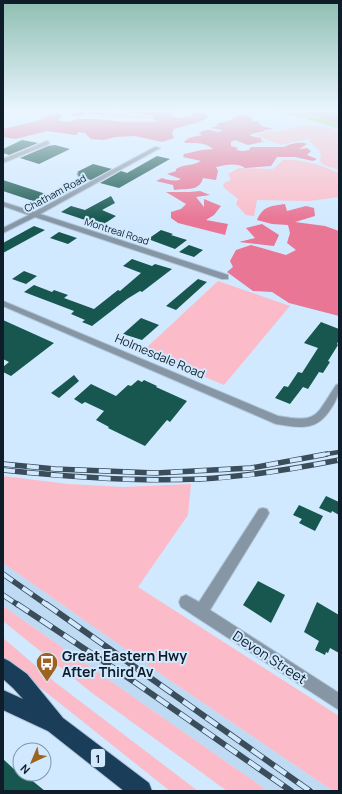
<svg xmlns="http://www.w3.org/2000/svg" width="342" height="794" font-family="Manrope,sans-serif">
<rect width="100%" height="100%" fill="#d1e9fe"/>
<!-- built -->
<path fill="#bfdbf3" d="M3 563 168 679 333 791H268L3 606Z"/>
<!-- green -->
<g fill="#fbbbc8">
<path d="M114 109H134L127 113 131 115 151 116 150 119 97 116 113 114 117 112Z"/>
<path d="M304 125 332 128 339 132V170L324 165 320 161C324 149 313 147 308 139L280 145 255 135 268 131 277 132Z"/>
<path d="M283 160C304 159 321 165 339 173V197L309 201 257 200 254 216 246 215 236 204 238 199 223 187 224 183 231 180 228 174 239 168 273 169Z"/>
<path d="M218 281 290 306 224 385 143 351Z"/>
<path d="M3 476 68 484 124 487 191 484 188 515 138 587 339 716V791H333L168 679 3 563Z"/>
<path d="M3 606 268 791H227L92 693 3 621Z"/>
<path d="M3 638 56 683 198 791H170L3 658Z"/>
</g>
<!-- forest -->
<g fill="#e87694">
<path d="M85 109H111L108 110 113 113 99 115 87 113 78 117 71 115Z"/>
<path d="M138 109H164L173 111 171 116 180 118 192 116 193 113H202L209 117 199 122 174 129 172 133 174 138 162 142 135 136 116 137 103 140 91 139 85 133 78 132 76 135 47 131 15 139 3 137V129L41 120 45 117 56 113 62 116 58 121 70 122 77 119H99L123 122H157L153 118 154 116 129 113Z"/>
<path d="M276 109H339V124L321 119 318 116Z"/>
<path d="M238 115H243L252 118V121H258L261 126 274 129 264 130 265 131 251 134 250 136 261 138V141H266L248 145 235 140 231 142V146L238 148 236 150 243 151 249 150 251 147H284C289 144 302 141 307 144L299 149 307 148 311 151 307 155 317 159 313 161 295 157H277L271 166 245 168C237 162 225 165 216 167L218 171 216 180 203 178C199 192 187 188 174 190L173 185 156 181 162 178C168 180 175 182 181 179L167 174 176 171V169C184 164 193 166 201 161L183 157 184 154 202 150 213 149C205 142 196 143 186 143L184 142C189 136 195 137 202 135L199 134C205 127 212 131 219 132L223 130 211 128 217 126V124L231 120Z"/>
<path d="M200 191 210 195 196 197 204 207V199L221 206 214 215 206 220 228 224 225 235 178 223 171 218V212L181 209 186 204 166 192H190Z"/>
<path d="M285 204 287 211 306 206 314 208 315 216 295 222 325 226 339 231V316L289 303 272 292 253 291 227 272 233 267 230 261 236 250 251 245 286 255 296 250 287 243 290 233 288 225 272 224 257 220C263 206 271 206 285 204Z"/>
<path d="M262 224 279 235 274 246 239 242 255 238 246 228Z"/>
</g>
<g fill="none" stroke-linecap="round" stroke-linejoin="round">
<!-- river -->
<path fill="#a8cd5f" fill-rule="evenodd" d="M266 109C291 109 315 116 339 123V129L303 118 267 111Z"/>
</g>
<!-- building -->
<g fill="#175750">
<path d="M22 140 38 143 9 155 3 153V149Z"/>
<path d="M55 145 70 149 39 164 20 158 48 146Z"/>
<path d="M157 156 170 159 119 188 100 183 121 171 127 173Z"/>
<path d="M93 164 112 169 91 180 77 176 79 175 76 174 79 173 77 172Z"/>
<path d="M3 180 49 195 36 202 3 191Z"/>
<path d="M111 196 115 203 102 210 116 216 104 224 96 222 94 223 61 212 71 206 85 210Z"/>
<path d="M34 226 45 230 3 253V243Z"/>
<path d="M161 230 173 234 171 235 187 240 175 249 148 239Z"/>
<path d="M59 232 77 238 68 244 50 238Z"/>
<path d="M189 245 203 250 194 257 179 252Z"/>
<path d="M132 259 152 266 155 264 172 269 142 292 140 291 127 299 92 326 82 322 85 320 71 314 74 311 24 292 34 285 52 292 54 290 68 295 64 298 94 309 118 290 120 291 141 273 123 266Z"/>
<path d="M24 271 37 276 26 284 12 279Z"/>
<path d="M198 279 207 282 176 310 166 306Z"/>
<path d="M141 318 159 325 142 340 123 334Z"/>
<path d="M3 320 54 343 11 376 3 372V367L9 362 3 359Z"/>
<path d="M321 322 339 329V340L337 344 338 345 328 361 330 362 323 373 319 372 308 389 303 387 290 404 275 398 284 386 288 387 298 372 302 373 318 348 304 343Z"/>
<path d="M74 375 79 381 59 398 51 393Z"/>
<path d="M138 380 142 382 144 380 157 386 156 387 187 401 170 422 167 420 145 446 108 428 109 427 96 420 104 411 85 402 82 404 74 399 91 384 116 396 128 385 131 386Z"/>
<path d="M326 496 339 502V515L332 511 331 513 319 508Z"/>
<path d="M299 505 323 516 315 531 299 523 302 519 293 515Z"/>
<path d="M258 581 285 595 271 623 243 605Z"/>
<path d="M317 602 339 615V653L330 648 328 653 326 652 325 655 315 650 319 641 304 632Z"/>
<path d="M3 759 15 770 16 768 20 771V774H24L45 791H3Z"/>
</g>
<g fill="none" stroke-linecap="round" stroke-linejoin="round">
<!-- minor casing -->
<g stroke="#aec4d8" stroke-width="2">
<g id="minor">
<path d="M47 141 49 142V144L3 163V159Z"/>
<path d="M155 147 160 148 40 214 228 275V279H222L35 217 3 233V228L29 215 3 206V202L34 212Z"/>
<path d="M3 301 278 416C318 423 315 417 336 385L339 384C339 394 337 399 332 407 317 432 301 428 276 424L3 306Z"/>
<path d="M263 508 267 509 269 513 267 517 210 610 339 693V710L196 617 181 607 179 602 181 597 186 595 199 602 259 509Z"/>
</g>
</g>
<!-- highway casing -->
<g stroke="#aec4d8" stroke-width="2">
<path id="highway" d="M3 658 9 661 27 674 63 718 149 783 152 791H124L48 731 3 710V690L23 699 13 688 3 679Z"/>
</g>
<!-- minor -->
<use href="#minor" fill="#8696a5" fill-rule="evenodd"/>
<!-- highway -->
<use href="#highway" fill="#1a3e5a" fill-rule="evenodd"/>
<!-- rail-far2 casing -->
<g stroke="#3b4c5b" stroke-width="4.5">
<path id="rail-far2" d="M321 455 339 452"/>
</g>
<!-- rail-far1 casing -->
<g stroke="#3b4c5b" stroke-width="5.5">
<g id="rail-far1">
<path d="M3 464 55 469 156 473 251 468 327 454"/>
<path d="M3 470C69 477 134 482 200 479 247 477 293 469 339 460"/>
<path d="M3 574 47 605"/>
<path d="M3 595 18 605"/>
</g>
</g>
<!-- rail casing -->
<g stroke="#3b4c5b" stroke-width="6">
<g id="rail">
<path d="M17 604 136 683 291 791"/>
<path d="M46 604 310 791"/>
</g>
</g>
<!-- rail-far2 -->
<use href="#rail-far2" stroke="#d1e9fe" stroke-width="3" stroke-dasharray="9" stroke-linecap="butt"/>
<!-- rail-far1 -->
<use href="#rail-far1" stroke="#d1e9fe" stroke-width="4" stroke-dasharray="12" stroke-linecap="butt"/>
<!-- rail -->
<use href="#rail" stroke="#d1e9fe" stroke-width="4.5" stroke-dasharray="14" stroke-linecap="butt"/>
</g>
<!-- sky -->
<linearGradient id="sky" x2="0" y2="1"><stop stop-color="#8ebeb1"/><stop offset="0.5" stop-color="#eaf5ff"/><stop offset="1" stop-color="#eaf5ff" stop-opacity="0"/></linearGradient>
<rect width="342" height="220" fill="url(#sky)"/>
<!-- icons -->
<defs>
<g id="bus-pin" transform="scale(1.15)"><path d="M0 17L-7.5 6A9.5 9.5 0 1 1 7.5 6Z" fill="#9d6322" stroke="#d1e9fe"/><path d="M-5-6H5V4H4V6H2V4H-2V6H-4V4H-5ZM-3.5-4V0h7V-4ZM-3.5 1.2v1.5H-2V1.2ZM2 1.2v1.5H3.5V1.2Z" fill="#fff"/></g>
</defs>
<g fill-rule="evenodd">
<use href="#bus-pin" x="47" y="663"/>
</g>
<g text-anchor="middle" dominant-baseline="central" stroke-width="4" stroke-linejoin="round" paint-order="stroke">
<!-- far-street labels -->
<g font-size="10" fill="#0e1d29" stroke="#d1e9fe">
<text transform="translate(55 193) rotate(-28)">Chatham Road</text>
<text transform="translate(117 231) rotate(18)">Montreal Road</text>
</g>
<!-- shield labels -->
<rect fill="#d1e9fe" stroke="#485a69" stroke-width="1" x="91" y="749" width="14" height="18" rx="3"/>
<g font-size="11" font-weight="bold" fill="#0e1d29">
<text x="98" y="758">1</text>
</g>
<!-- street labels -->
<g font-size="12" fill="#0e1d29" stroke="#d1e9fe">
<text transform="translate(160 356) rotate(23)">Holmesdale Road</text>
</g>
<!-- near-poi labels -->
<g font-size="14" font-weight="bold" fill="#0e1d29" stroke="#d1e9fe" text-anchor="start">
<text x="62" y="655">Great Eastern Hwy<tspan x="62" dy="16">After Third Av</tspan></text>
</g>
<!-- near-street labels -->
<g font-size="14" fill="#0e1d29" stroke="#d1e9fe">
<text transform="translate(270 657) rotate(33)">Devon Street</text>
</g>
</g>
<!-- border -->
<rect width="342" height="794" fill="none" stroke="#0e1d29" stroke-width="8"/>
<!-- north arrow -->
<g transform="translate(32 762) rotate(224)"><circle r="19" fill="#d1e9fe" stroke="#8397a9"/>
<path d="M0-3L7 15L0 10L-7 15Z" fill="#9d6322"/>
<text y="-6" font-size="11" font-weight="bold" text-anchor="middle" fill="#0e1d29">N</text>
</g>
</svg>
